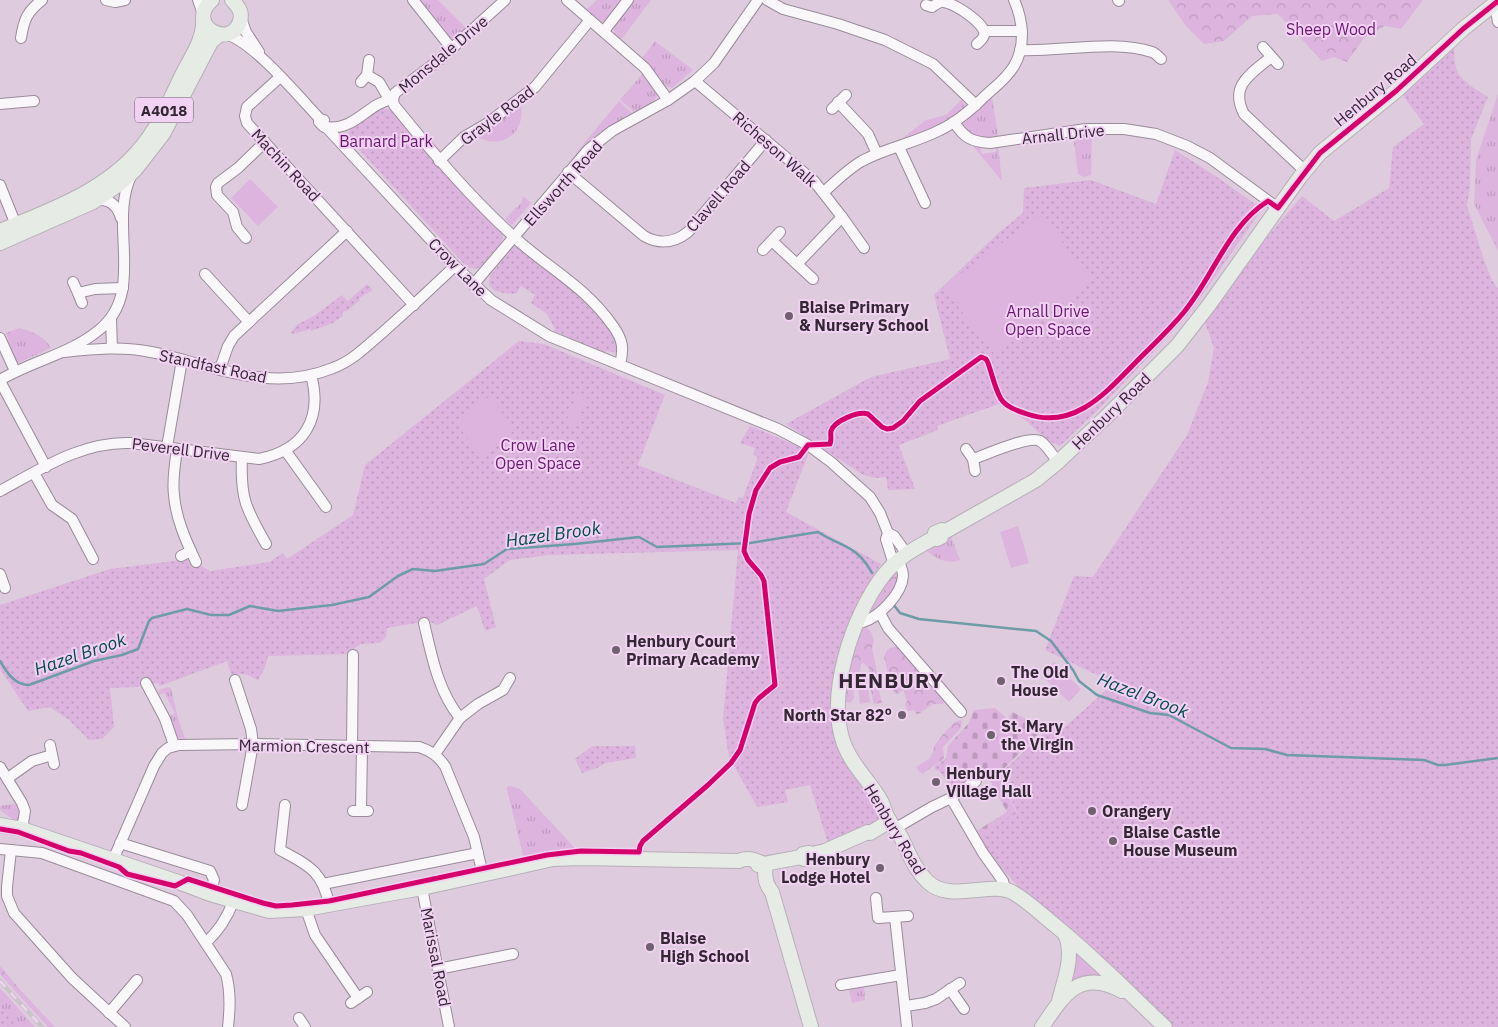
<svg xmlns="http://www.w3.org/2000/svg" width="1498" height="1027" font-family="'IBM Plex Sans',sans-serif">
<defs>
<pattern id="grass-tufts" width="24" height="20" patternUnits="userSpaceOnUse" patternTransform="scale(1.25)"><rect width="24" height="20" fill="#dcb4dd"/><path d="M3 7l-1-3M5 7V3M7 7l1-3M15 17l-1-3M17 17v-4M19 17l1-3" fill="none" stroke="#bd9bbe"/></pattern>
<pattern id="forest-crowns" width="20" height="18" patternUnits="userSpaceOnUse" patternTransform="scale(1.25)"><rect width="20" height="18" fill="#dcb4dd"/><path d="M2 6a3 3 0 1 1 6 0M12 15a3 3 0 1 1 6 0" fill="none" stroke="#bd9bbe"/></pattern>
<pattern id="cemetery-stones" width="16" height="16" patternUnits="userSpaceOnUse" patternTransform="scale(1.25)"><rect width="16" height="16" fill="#dcb4dd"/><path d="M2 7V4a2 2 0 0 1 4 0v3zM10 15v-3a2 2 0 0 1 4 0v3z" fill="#bd9bbe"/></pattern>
<pattern id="park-dots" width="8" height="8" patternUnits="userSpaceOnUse" patternTransform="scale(1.25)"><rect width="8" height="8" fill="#dcb4dd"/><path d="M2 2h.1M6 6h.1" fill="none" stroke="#bd9bbe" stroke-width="1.8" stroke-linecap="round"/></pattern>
</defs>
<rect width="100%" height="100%" fill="#deccde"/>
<!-- grass -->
<g fill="url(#grass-tufts)">
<path d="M417 0H438L468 30 454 40C441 35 427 12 417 0Z"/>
<path d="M597 0H625L606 21 601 22 586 10Z"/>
<path d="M631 0H651L621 40 615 35 613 26Z"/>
<path d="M655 41 693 70 672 88C659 87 649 67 642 58Z"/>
<path d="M644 72 658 94C655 104 643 107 634 112L620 100Z"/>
<path d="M1498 94V251L1474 204 1476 160Z"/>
<path d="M992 97 998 136C982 138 975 139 963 128V124Z"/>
<path d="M962 99 965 105V108L949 121 905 140 903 138 926 120 946 115Z"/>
<path d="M619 101 632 113C611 124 595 138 578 154L576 153Z"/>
<path d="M521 105C526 134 500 151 476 136Z"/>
<path d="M1092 134 1091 175 1084 177 1078 174 1073 135Z"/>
<path d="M972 145 980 147 982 154 996 152V146H998L1002 181Z"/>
<path d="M523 196 531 203 513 224 511 225 505 219 521 203Z"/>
<path d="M19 328C32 331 44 336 51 348L14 365 6 340 8 339 6 333Z"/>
<path d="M950 534 960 560C946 565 936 558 925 550Z"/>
<path d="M168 687 171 688 178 718 185 739 175 738 167 717 175 713 164 693 159 695V690Z"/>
<path d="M511 786 520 789 574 847V849L525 856 523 855 507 790V787Z"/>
<path d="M13 804 22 807 18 820 15 821 0 810V806Z"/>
<path d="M1076 949 1104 975C1090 975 1081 978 1069 985Z"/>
<path d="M864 986 865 1000 852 1003 849 990Z"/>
<path d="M0 988 35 1027H18L0 1008Z"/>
</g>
<!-- forest -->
<g fill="url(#forest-crowns)">
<path d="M1168 0H1423L1401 29 1385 26 1364 38 1347 62 1334 57 1322 61 1278 14 1252 16 1224 41 1204 44 1186 26Z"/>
<path d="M895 574 898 576V580C890 593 881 608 867 615L880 588 882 591 884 590 882 585Z"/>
<path d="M862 627H866L871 632 874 641 872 648 878 677V686L882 703 874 704C872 699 868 672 869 668L863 663 861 664 860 671 852 679 854 698 850 703 843 701 847 670Z"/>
<path d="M893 647H899L943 697 944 702 943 704H933L917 715 914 710 908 711 905 704 907 701 903 690 897 694 894 693 892 684 895 681 888 673 884 657 887 650Z"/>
<path d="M961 720 962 723 960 729 943 747 944 759 922 774 916 767 929 759 933 752 934 746 943 734 955 722Z"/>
<path d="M0 966 24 994 55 1027H48L5 980 0 974Z"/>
</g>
<!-- cemetery -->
<path fill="url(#cemetery-stones)" d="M995 708 1008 719 1012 712 1033 722 1042 730 998 775 1021 822 994 841 978 836 975 832 1007 812 987 775 964 784 946 758 948 746 968 724 974 710Z"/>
<!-- park -->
<g fill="url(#park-dots)">
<path d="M1454 47C1455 54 1454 61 1456 68 1460 81 1477 90 1488 97L1471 139 1470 188 1467 206 1484 260 1492 280 1498 289V1027H1171L1023 891 998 865 977 838 1017 812 999 775 1047 730 1054 726 1064 728 1114 683 1045 650 1074 576 1093 577 1187 435 1208 382 1214 348 1204 320 1269 235 1302 196 1334 221 1389 188 1393 147 1424 124 1401 93Z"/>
<path d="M381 109H389L395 111 502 231 503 238 500 245 479 268 474 269 466 266 347 136 350 130Z"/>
<path d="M1175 150 1217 177 1262 209 1189 314 1100 408 1060 446 1047 440 1024 419 999 404 937 426 938 430 899 445 915 489 888 490 886 477 876 478 863 475 786 424 871 377 950 359 934 295 996 235 1023 213 1024 188 1091 180 1156 204Z"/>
<path d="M517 246 521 247 586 298 618 338 619 353 606 351 605 353 554 331 555 329 547 314 531 303 535 295 521 286 516 294C505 293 484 293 490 276L511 249Z"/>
<path d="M367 284 373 290 359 298 360 300 347 311H344L342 313 343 316 333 323 311 331 310 329 293 334 291 332 298 324 314 316 342 295 348 301Z"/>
<path d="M519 341 544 344 665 395 638 465 736 503 739 497 743 498 758 457 753 455 755 448 740 443 750 426 793 444 809 452 786 512 881 564 861 598 834 709 873 796 884 817 829 846 810 785 785 790 788 802 757 807 729 757 723 719 738 550 550 555 510 560 484 579 496 627 485 631 477 606 437 625 428 621 387 628 386 637 380 643 361 644 352 650 351 654 268 656 265 667 258 681C248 674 244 672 232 676L227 661 160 686 158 683 152 684 147 681 138 687 110 688 114 727 102 739 89 740 69 720 50 707 28 711 0 669V605L110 569 189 559 210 571 269 562 283 553 287 559 353 515 365 465Z"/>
<path d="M592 746H635L636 758 605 763 597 768 582 773 575 759Z"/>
<path d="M946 758 964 784 953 791C948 784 944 775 938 770L936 771 934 767Z"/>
<path d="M0 1008 18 1027H0Z"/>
</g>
<!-- pitch -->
<g fill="#dcb4dd">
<path d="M250 179 278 207 258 226 231 198Z"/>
<path d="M1041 214 1092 281 995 355 943 287Z"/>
<path d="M577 392 588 396 576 426 566 422Z"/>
<path d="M490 396 515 430 480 456 455 421Z"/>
<path d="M1018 526 1029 563 1011 568 1000 532Z"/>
<path d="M1054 662 1081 689 1069 702 1041 675Z"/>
<path d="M867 678 870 702 860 704 857 679Z"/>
</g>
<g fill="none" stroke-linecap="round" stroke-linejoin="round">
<!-- stream -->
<g stroke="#6d9ca7" stroke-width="2.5">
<path d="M893 604 900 613 919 619 1036 631 1051 641 1073 670 1079 681 1097 695 1150 713 1169 715 1231 748 1265 749 1287 755 1424 760 1438 765H1445L1498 758"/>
<path d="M0 661C7 673 15 685 29 685L94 661 122 655 138 649 149 621 152 618 187 609 211 615H229L250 606 278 611 332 605 369 597 398 576 413 569 435 571 484 564 507 549 575 544 639 537 657 547 750 543 818 532C841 547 857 545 872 573"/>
</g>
<!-- minor casing -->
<g stroke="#998b99" stroke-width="12">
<g id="minor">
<path d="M106 0 115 2 125 0"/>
<path d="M198 0 203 14"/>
<path d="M413 0 452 49"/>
<path d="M567 0 645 68 668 100"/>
<path d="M767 0 783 9 838 24 885 40 933 64 976 105"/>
<path d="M1118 0 1119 1"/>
<path d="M1495 4 1498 22"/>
<path d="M926 5 932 7C935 5 939 2 942 2 952 1 988 25 984 35 984 38 979 42 977 44"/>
<path d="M241 18 246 32 259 52"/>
<path d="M604 31 628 0"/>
<path d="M985 31H1022"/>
<path d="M225 34C252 40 299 97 320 119L324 120"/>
<path d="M21 38C24 19 27 12 42 0"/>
<path d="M1263 47 1278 64"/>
<path d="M1020 50C1060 52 1114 39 1152 52 1155 53 1158 56 1161 59"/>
<path d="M1271 57C1251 74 1229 85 1244 114L1305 171"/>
<path d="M367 75 379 82 389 99"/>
<path d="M280 77 247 107 245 116 247 123 414 305"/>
<path d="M695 81 814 181 842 217 864 248"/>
<path d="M361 82 367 75 369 60"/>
<path d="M393 99 394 105C432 152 470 197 514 237 549 269 585 286 613 326 623 340 624 348 620 365"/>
<path d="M393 99 395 93 439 60 505 0"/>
<path d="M838 102 868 134 877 154"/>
<path d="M0 104 34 101"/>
<path d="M832 109 846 95"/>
<path d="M320 119 319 122 324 127H326L455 266 491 300 549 336 778 429 808 445 831 462 870 497 880 513 888 533 886 539 894 565"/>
<path d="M954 122C964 138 972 142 990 143L1086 129H1124L1156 134 1187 146 1210 158 1278 208"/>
<path d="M326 127C356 131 367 103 393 99"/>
<path d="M899 147 925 203"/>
<path d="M439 161 464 137 488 123 535 87 590 20"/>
<path d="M568 172 644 236C660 245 674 243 688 232L766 140"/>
<path d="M0 185 16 225"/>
<path d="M824 192C836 181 848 169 862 161 886 148 915 143 940 130 957 122 972 109 985 96 995 87 1007 78 1014 66 1026 46 1023 20 1014 0"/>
<path d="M93 201C108 197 117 204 121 218"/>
<path d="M246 238 237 227 233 212 217 195 216 187 218 183 238 168 265 142"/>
<path d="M772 241 813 279"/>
<path d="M763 250 780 232"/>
<path d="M797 264 842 217"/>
<path d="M205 274 249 322"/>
<path d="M73 282 78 293 95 289 123 288"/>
<path d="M473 285 588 150 612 131 668 100 695 81 714 63 758 0"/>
<path d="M78 293 82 303"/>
<path d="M111 319 112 348"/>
<path d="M0 338 15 371"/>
<path d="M64 352C93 349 122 346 151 352 213 365 269 394 333 368 352 361 367 346 382 333 407 311 431 289 455 266"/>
<path d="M220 369 228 346 234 336 347 231"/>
<path d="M0 380C32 361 70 354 99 330 147 292 107 223 132 174"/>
<path d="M0 381 46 467"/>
<path d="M167 447 182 360"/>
<path d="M177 449C175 464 172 480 174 495 176 519 186 541 196 562"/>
<path d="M966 449 973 459 975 471"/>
<path d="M285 450 326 507"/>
<path d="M242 457C240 498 246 509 266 544"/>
<path d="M973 459C985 455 1029 435 1040 441 1047 445 1053 456 1058 462"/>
<path d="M34 473 52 505 72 519 93 559"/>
<path d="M0 491C41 469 82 441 131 443L259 459C304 450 323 419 311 375"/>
<path d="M888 533 894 536 907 554"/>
<path d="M181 556 191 551"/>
<path d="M0 574 5 588"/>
<path d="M880 613 888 628 961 712"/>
<path d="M859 620 863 622C879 617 902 594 903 576 903 571 901 566 898 561"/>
<path d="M424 623C432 657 438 691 460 718"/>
<path d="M235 680 251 729 253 744 242 805"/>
<path d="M146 683 165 719 174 745"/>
<path d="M50 745 54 764"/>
<path d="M352 747 353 655"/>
<path d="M435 754 460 718 478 704 503 690 510 678"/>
<path d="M0 767 22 803 25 811 22 829"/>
<path d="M8 778 32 761 52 755"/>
<path d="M951 798 983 853 1003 881 1005 889"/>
<path d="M285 805 280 850C308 865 323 871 329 905"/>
<path d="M353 811H368"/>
<path d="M361 811 362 747"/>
<path d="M896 828 932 807 951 798 976 781"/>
<path d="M120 843 210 871 214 880 210 894"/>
<path d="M0 849 42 853 174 901 187 915 226 974C231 992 230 1009 228 1027"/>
<path d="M11 850 7 887V896L14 913 72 978 125 1027"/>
<path d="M113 860 154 766 162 753 168 748 179 745 253 744 419 747C431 751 438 756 445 766L474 837 483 875"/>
<path d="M323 884 478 853"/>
<path d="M422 888 449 1027"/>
<path d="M876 898 878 918 908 916"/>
<path d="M306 909 315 935 358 998"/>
<path d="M895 917 907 1027"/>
<path d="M206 942C218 932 228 916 233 902"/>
<path d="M438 969 513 954"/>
<path d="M841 985 901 975"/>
<path d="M950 989 964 1009"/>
<path d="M351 1003 367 992"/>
<path d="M906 1006 925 1003 936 999 960 983"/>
<path d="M109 1013 137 980"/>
<path d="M299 1018 305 1027"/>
</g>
</g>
<!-- major casing -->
<g stroke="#b7aeb8" stroke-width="16">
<g id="major">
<path d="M212 0C184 25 231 51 240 21 243 12 238 6 232 0"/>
<path d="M0 231C48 211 103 192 138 151 157 130 170 100 182 75 191 57 205 38 203 18"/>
<path d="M0 243 93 202 118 185 135 170 163 134 211 42 219 35"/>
<path d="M941 537 937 539 934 538C915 548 896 559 883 576 852 616 826 696 844 744 852 766 870 781 881 801 884 807 886 816 890 822 893 827 898 831 901 837 909 853 914 869 928 882 950 903 991 881 1012 892 1028 901 1042 915 1057 927 1095 958 1129 993 1165 1027"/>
<path d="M934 538 935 533 942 530 946 531 1036 480 1058 462 1106 417 1177 346 1209 305 1300 177 1320 153 1396 91 1463 29 1498 1"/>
<path d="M0 825 22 829 181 883 210 894 269 911 306 909 355 900 422 888 553 859 582 858 739 861C748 856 757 861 766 865"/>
<path d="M801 857 803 854 809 853 812 854 825 851 868 832 870 833 890 821"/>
<path d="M758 865 801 857 804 859 808 858"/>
<path d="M766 865C764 875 765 884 772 892L811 1027"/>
<path d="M1059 1001C1064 980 1075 955 1065 934"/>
<path d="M1042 1027C1064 994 1080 968 1122 991"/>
</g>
</g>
<!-- minor -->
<use href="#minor" stroke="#faf7fa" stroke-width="10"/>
<!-- major -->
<use href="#major" stroke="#e6ebe6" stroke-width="14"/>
<!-- rail casing -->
<g stroke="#c9c4c9" stroke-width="4.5">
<path id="rail" d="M0 981 42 1027"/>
</g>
<!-- rail -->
<use href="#rail" stroke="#f2d2f3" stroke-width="2.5" stroke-dasharray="8" stroke-linecap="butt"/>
<!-- cycleway casing -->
<g stroke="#f2d2f3" stroke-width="8">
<path id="cycleway" d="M0 829 18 832 69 851 81 853 119 867 127 874 175 886 188 879 263 903 276 906 292 905 329 901 547 855 581 851 639 852 640 846 643 841 708 785 731 763 740 750 755 703 759 698 775 685 764 581 761 575 748 560 744 551 749 514 756 490 770 468 780 462 799 457 808 445 830 444C832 439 830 436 831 431 834 421 858 411 868 414L882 427 887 429 893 428 903 421 920 401 981 357 986 359 988 363C992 374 995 389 1001 399 1006 407 1018 411 1027 414 1076 431 1109 389 1139 359 1154 344 1170 329 1184 312 1213 277 1228 226 1268 201L1278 208 1320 153 1396 91 1463 29 1498 1"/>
</g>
<!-- cycleway -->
<use href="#cycleway" stroke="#d6006c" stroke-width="5"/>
</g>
<!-- markers -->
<g fill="#6f6170" stroke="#f2d2f3" stroke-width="2">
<circle cx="789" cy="316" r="5"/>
<circle cx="616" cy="650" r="5"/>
<circle cx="1001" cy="681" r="5"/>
<circle cx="902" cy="715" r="5"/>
<circle cx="991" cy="735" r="5"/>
<circle cx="936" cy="782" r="5"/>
<circle cx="1092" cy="811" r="5"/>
<circle cx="1113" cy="841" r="5"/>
<circle cx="880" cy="868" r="5"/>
<circle cx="650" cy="947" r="5"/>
</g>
<g text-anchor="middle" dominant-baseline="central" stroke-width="4" stroke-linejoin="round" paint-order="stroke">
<!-- shield labels -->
<rect fill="#f2d2f3" stroke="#6c5a6d" stroke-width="1" x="135" y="97.5" width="58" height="25" rx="4"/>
<g font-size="15" font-weight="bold" fill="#332734">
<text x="164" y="110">A4018</text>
</g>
<!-- park labels -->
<g font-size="16" fill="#6a1770" stroke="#f2d2f3">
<text x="1331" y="29">Sheep Wood</text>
<text x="386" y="141">Barnard Park</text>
<text x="1048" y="311">Arnall Drive<tspan x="1048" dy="18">Open Space</tspan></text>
<text x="538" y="445">Crow Lane<tspan x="538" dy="18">Open Space</tspan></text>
</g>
<!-- street labels -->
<g font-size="16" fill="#332734" stroke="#f2d2f3">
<text transform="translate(443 54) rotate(-40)">Monsdale Drive</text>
<text transform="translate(1375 90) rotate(-40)">Henbury Road</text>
<text transform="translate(497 115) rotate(-37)">Grayle Road</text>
<text transform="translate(1063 134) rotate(-6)">Arnall Drive</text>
<text transform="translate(775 149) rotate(41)">Richeson Walk</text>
<text transform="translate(286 165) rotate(47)">Machin Road</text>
<text transform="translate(563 183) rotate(-48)">Ellsworth Road</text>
<text transform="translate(718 196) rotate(-49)">Clavell Road</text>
<text transform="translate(458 267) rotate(45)">Crow Lane</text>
<text transform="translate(213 366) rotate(12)">Standfast Road</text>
<text transform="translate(1111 411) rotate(-44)">Henbury Road</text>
<text transform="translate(181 449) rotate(7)">Peverell Drive</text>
<text transform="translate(304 746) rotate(1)">Marmion Crescent</text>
<text transform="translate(895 829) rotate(59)">Henbury Road</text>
<text transform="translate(436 957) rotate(79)">Marissal Road</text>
</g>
<!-- poi labels -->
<g font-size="16" font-weight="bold" fill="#332734" stroke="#f2d2f3" text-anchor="start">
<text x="799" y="307">Blaise Primary<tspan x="799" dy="18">&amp; Nursery School</tspan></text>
<text x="626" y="641">Henbury Court<tspan x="626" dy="18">Primary Academy</tspan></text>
<text x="1011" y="672">The Old<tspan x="1011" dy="18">House</tspan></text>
<text x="892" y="715" text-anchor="end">North Star 82°</text>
<text x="1001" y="726">St. Mary<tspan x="1001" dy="18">the Virgin</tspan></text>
<text x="946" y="773">Henbury<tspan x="946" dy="18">Village Hall</tspan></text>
<text x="1102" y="811">Orangery</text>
<text x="1123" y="832">Blaise Castle<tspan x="1123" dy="18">House Museum</tspan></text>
<text x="870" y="859" text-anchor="end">Henbury<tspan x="870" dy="18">Lodge Hotel</tspan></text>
<text x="660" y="938">Blaise<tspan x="660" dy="18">High School</tspan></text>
</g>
<!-- water labels -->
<g font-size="18" font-style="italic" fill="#044a50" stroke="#f2d2f3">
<text transform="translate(553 534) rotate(-8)">Hazel Brook</text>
<text transform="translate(80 654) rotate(-19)">Hazel Brook</text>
<text transform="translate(1143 695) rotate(21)">Hazel Brook</text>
</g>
<!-- district labels -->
<g font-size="21" font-weight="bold" letter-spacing="1" fill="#332734" stroke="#f2d2f3">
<text x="891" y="680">HENBURY</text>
</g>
</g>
</svg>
